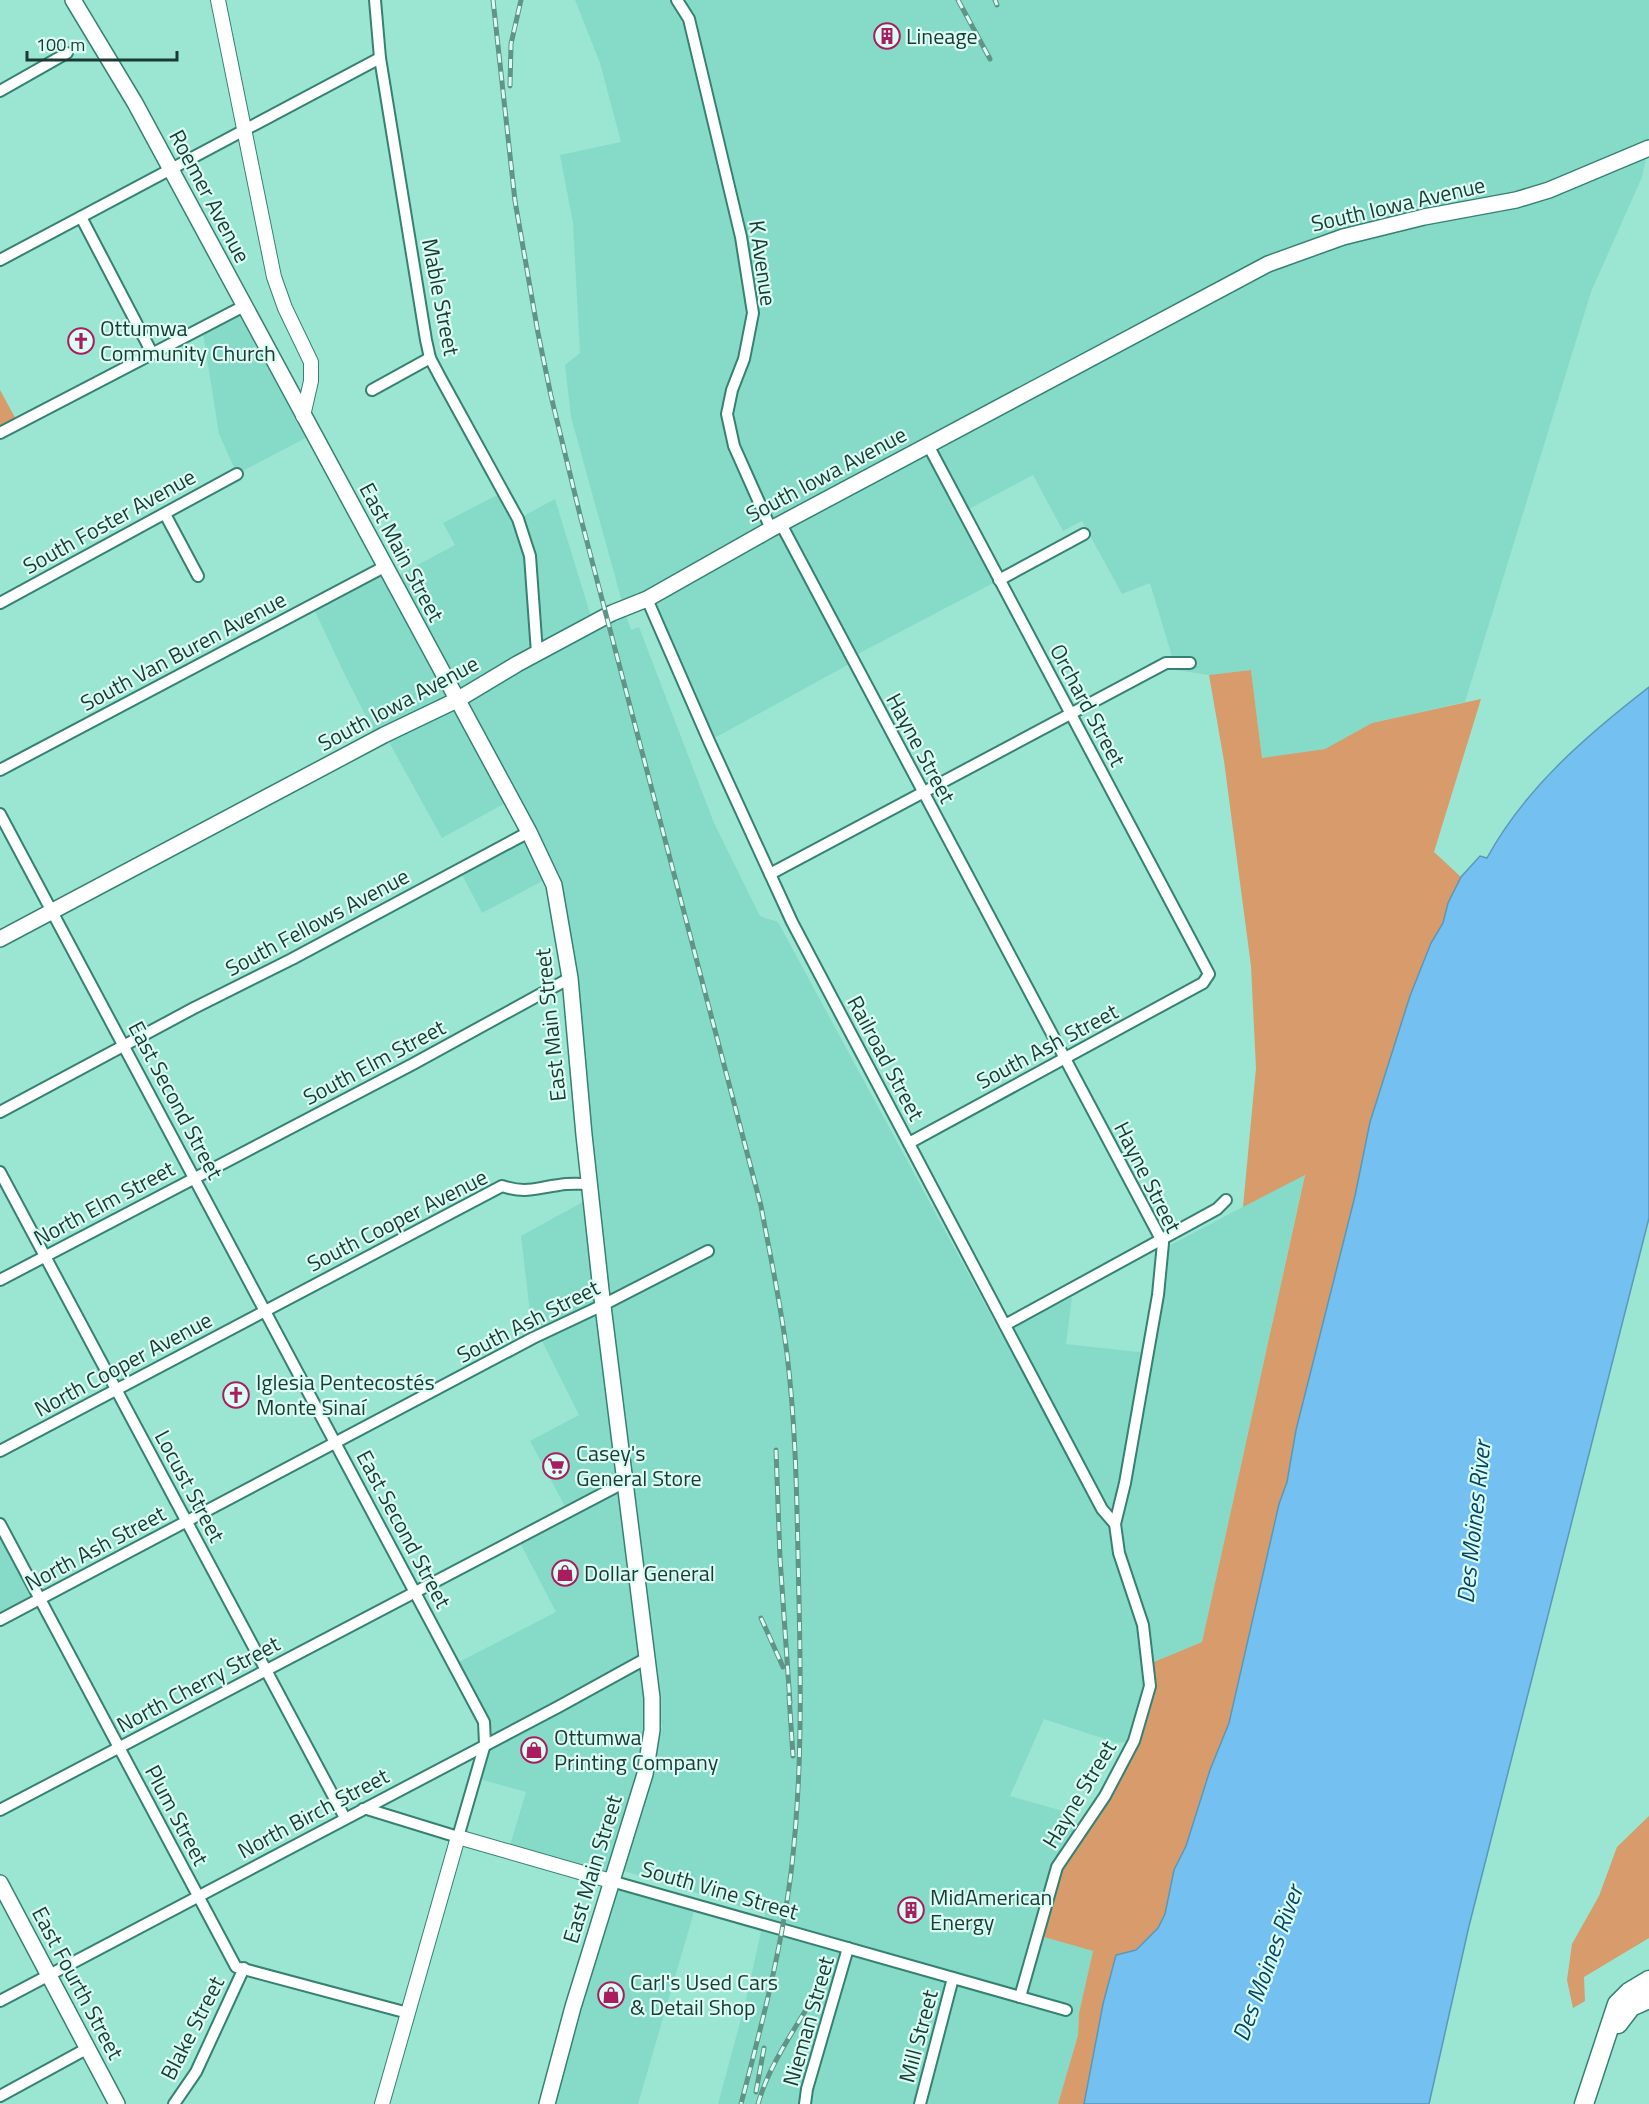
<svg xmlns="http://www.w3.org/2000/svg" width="1649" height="2104" font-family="'Titillium Web',sans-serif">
<rect width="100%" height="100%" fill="#9be5d3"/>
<!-- built -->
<g fill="#86dbc8">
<path d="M575 0H1649V146L1642 177 1591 292 1465 702 1372 723 1325 749 1262 758 1251 670 1209 675 1176 670 1150 583 1122 594 1082 521 1063 531 1033 475 963 512 999 580 858 654 853 662 709 741 647 599 624 609 631 630 639 627 714 823 760 916 778 922 1001 1334 1072 1297 1066 1344 1147 1353 1163 1249 1305 1174 1202 1642 1149 1664 1134 1741 1117 1743 1044 1719 1010 1796 1063 1811 1077 1837 1038 1935 1093 1951 1079 2013 1078 2035 1058 2104H718L745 2004 765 1914 624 1871 662 1727 560 875 410 599 511 800 442 838 385 735 377 738 345 675 312 605 384 567 391 579 455 545 443 523 503 492 518 519 555 499 593 623 624 609 571 417 565 365 580 353 573 223 560 155 621 142 600 63Z"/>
<path d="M244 306 313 434 237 474 219 434 202 327Z"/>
<path d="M529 832 550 877 482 913 459 869Z"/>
<path d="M590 1198 652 1730 611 1881 696 1905 638 2104H547L611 1881 508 1852 526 1792 476 1778 484 1723 453 1665 556 1612 518 1539 568 1512 530 1441 579 1415 539 1335 533 1338 521 1236Z"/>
<path d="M0 1524 40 1599 0 1620Z"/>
</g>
<!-- green -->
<g fill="#d79b6c">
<path d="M0 390 18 423 0 433Z"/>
<path d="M1251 670 1262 758 1325 749 1372 723 1481 699 1434 852 1461 877 1448 903 1443 923 1431 943 1410 996 1370 1122 1355 1196 1296 1430 1287 1482 1279 1504 1229 1723 1210 1770 1186 1847 1174 1870 1165 1914 1158 1928 1135 1950 1116 1955 1103 2004 1084 2104H1058L1078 2035 1079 2013 1093 1951 1037 1935C1044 1914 1049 1884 1059 1865 1092 1801 1153 1741 1149 1664L1202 1642 1305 1175 1243 1207 1256 1068 1251 966 1224 761 1209 675Z"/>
<path d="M1649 1816V1938L1584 1977 1585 2001 1573 2008 1567 1980 1572 1944 1599 1896 1617 1847Z"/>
</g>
<!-- water -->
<path fill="#74c0f0" stroke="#5a98b8" stroke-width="1.5" d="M1649 687V1218L1469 1926 1429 2104H1084L1103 2004 1116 1955 1136 1950 1158 1928 1165 1914 1174 1870 1186 1846 1210 1770 1229 1723 1279 1504 1287 1482 1296 1430 1355 1196 1370 1122 1410 996 1431 943 1443 923 1448 903 1461 877 1480 856 1487 858C1525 788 1587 735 1649 687Z"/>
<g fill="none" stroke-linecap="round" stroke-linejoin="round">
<!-- minor casing -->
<g stroke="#368172" stroke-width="14">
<g id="minor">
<path d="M375 0 380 58 426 340 430 358 440 377 518 519 530 556 537 653"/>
<path d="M677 0 689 19 741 237 753 313 744 359 732 390 727 414 734 446 771 529"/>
<path d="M0 91 67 53"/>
<path d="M81 217 152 353"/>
<path d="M0 260 380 58"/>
<path d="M372 390 430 358"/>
<path d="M0 433 244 306"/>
<path d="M165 514 198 576"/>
<path d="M781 524 1163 1243 1158 1295 1125 1483 1115 1524 1119 1553 1143 1625 1150 1686 1134 1741 1105 1796 1057 1867 1020 1997"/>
<path d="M999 580 1084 534"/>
<path d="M647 599 709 741 792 922 1102 1509 1115 1524"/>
<path d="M0 603 237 474"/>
<path d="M0 770 384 567"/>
<path d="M0 814 484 1722 485 1744 458 1837 367 1809H363"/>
<path d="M770 874 1166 663H1190"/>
<path d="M0 1112 194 1008 292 959 529 832"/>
<path d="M909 1143 1203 983 1209 974 928 445"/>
<path d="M0 1172 345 1818"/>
<path d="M0 1280 413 1064 570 978"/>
<path d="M1005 1325 1217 1209 1226 1200"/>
<path d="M0 1451 502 1186C527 1194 535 1188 559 1185 569 1183 579 1184 589 1184"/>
<path d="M0 1524 236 1967 408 2013"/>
<path d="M0 1620 533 1338 603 1305 708 1251"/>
<path d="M0 1810 625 1482"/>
<path d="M611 1881 1066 2010"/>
<path d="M0 2001 558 1707 647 1658"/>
<path d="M0 2096 88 2048"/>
<path d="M174 2104 196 2072 244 1968"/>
<path d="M805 2104 807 2089 848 1948"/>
<path d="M920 2104 953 1978"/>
</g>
</g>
<!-- tertiary casing -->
<g stroke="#368172" stroke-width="16">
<g id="tertiary">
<path d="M218 0 274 277 285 308 311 362V381L303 416"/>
<path d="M382 2104 458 1837 611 1881"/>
</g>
</g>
<!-- secondary casing -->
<g stroke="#368172" stroke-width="18">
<g id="secondary">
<path d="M73 0 135 103 529 832 554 885 570 978 584 1135 601 1290 652 1698V1730L645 1774 573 2007 547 2104"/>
<path d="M0 939 384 735 457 700 517 664 612 613 647 599 771 529 1268 264 1343 237 1424 217 1516 200 1549 190 1649 148"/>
<path d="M0 1883 117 2104"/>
</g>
</g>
<!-- trunk casing -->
<g stroke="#368172" stroke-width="21">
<g id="trunk">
<path d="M1618 2024 1631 2007 1649 1999"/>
<path d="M1584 2104 1617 2004 1629 1992 1649 1980"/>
</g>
</g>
<!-- minor -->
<use href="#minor" stroke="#fff" stroke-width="10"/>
<!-- tertiary -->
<use href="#tertiary" stroke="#fff" stroke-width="14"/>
<!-- secondary -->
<use href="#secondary" stroke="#fff" stroke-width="15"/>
<!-- trunk -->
<use href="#trunk" stroke="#fff" stroke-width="18"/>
<!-- rail casing -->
<g stroke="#5f9487" stroke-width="5">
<g id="rail">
<path d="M493 0 515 201 538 333 551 396 581 519 761 1206C770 1255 781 1305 787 1354 797 1435 797 1518 799 1600 801 1692 802 1780 791 1873 781 1951 761 2028 741 2104"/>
<path d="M958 0 990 59"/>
<path d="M995 0 997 5"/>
<path d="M510 86 511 44 521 0"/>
<path d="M776 1450 780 1558 790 1703"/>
<path d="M761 1618 783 1667"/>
<path d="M789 1696 793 1756"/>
<path d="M756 2092 764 2048"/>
<path d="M758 2104C768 2068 791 2035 810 2003"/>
</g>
</g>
<!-- rail -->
<use href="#rail" stroke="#dafdf4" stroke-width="3" stroke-dasharray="9" stroke-linecap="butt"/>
</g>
<!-- icons -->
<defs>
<g id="building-ring" transform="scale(1.35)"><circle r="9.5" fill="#dafdf4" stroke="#a91d60" stroke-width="1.5"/><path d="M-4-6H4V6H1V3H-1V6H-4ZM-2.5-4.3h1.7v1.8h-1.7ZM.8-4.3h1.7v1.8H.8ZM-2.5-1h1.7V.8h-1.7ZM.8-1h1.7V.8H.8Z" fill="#a91d60"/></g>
<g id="church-ring" transform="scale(1.35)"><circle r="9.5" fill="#dafdf4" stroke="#a91d60" stroke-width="1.5"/><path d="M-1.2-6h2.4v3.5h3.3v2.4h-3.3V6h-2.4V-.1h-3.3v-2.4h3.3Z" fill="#a91d60"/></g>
<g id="supermarket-ring" transform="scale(1.35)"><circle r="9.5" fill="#dafdf4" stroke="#a91d60" stroke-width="1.5"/><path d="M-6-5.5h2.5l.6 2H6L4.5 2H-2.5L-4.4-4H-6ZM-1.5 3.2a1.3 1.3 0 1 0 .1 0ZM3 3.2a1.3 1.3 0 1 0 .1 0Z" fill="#a91d60"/></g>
<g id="shop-ring" transform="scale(1.35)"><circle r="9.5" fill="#dafdf4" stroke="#a91d60" stroke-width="1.5"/><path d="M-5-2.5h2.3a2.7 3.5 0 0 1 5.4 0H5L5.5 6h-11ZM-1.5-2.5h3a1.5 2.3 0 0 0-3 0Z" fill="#a91d60"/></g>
</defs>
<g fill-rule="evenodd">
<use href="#building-ring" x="887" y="36"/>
<use href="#church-ring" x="81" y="341"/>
<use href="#church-ring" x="236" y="1395"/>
<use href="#supermarket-ring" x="556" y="1466"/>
<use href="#shop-ring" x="565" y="1573"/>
<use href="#shop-ring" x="534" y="1750"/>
<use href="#building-ring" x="911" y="1910"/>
<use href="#shop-ring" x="611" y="1995"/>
</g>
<g text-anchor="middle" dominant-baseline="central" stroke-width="4.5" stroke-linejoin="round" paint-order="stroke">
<!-- poi labels -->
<g font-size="22" fill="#1c3a34" stroke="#dafdf4" text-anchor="start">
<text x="906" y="36">Lineage</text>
<text x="100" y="328">Ottumwa<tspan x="100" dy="25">Community Church</tspan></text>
<text x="256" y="1382">Iglesia Pentecostés<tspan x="256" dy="25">Monte Sinaí</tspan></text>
<text x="576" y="1453">Casey's<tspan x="576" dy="25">General Store</tspan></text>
<text x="584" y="1573">Dollar General</text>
<text x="554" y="1737">Ottumwa<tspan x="554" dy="25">Printing Company</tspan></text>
<text x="930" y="1897">MidAmerican<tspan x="930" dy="25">Energy</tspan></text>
<text x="630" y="1982">Carl's Used Cars<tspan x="630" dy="25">&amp; Detail Shop</tspan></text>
</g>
<!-- street labels -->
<g font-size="22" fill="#1c3a34" stroke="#dafdf4">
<text transform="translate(210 196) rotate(62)">Roemer Avenue</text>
<text transform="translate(1398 204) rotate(-13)">South Iowa Avenue</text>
<text transform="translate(763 263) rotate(82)">K Avenue</text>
<text transform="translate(441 297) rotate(79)">Mable Street</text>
<text transform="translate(826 474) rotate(-28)">South Iowa Avenue</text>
<text transform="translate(109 521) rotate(-29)">South Foster Avenue</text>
<text transform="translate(402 552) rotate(62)">East Main Street</text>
<text transform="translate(183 651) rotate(-28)">South Van Buren Avenue</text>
<text transform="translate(398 703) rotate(-28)">South Iowa Avenue</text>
<text transform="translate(1088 705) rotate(62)">Orchard Street</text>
<text transform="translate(921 748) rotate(62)">Hayne Street</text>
<text transform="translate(317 922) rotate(-28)">South Fellows Avenue</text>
<text transform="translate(550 1025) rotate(-96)">East Main Street</text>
<text transform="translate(1047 1046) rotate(-28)">South Ash Street</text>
<text transform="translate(886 1058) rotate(62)">Railroad Street</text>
<text transform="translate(374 1062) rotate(-28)">South Elm Street</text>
<text transform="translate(176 1100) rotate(62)">East Second Street</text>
<text transform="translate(1148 1177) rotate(63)">Hayne Street</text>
<text transform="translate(104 1203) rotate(-28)">North Elm Street</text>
<text transform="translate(397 1220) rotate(-27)">South Cooper Avenue</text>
<text transform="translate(528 1321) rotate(-27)">South Ash Street</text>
<text transform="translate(123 1364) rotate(-28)">North Cooper Avenue</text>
<text transform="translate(190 1486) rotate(62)">Locust Street</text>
<text transform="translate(404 1529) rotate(62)">East Second Street</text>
<text transform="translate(95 1548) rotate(-28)">North Ash Street</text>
<text transform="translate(198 1684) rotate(-28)">North Cherry Street</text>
<text transform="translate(1079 1794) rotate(-59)">Hayne Street</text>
<text transform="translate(313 1813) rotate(-28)">North Birch Street</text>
<text transform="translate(177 1815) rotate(62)">Plum Street</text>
<text transform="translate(592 1869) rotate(-73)">East Main Street</text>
<text transform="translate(720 1890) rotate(16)">South Vine Street</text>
<text transform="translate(78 1983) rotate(62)">East Fourth Street</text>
<text transform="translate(808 2021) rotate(-74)">Nieman Street</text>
<text transform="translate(192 2028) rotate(-63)">Blake Street</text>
<text transform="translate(918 2036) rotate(-75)">Mill Street</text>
</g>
<!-- water labels -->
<g font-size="24" font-style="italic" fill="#054464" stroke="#dafdf4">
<text transform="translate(1473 1522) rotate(-84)">Des Moines River</text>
<text transform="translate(1267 1963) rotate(-70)">Des Moines River</text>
</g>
</g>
<!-- scale -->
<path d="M27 51v9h150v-9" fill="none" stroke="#1c3a34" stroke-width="3"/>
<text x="36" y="51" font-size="18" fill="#1c3a34" stroke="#dafdf4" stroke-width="4.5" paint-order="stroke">100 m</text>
</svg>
